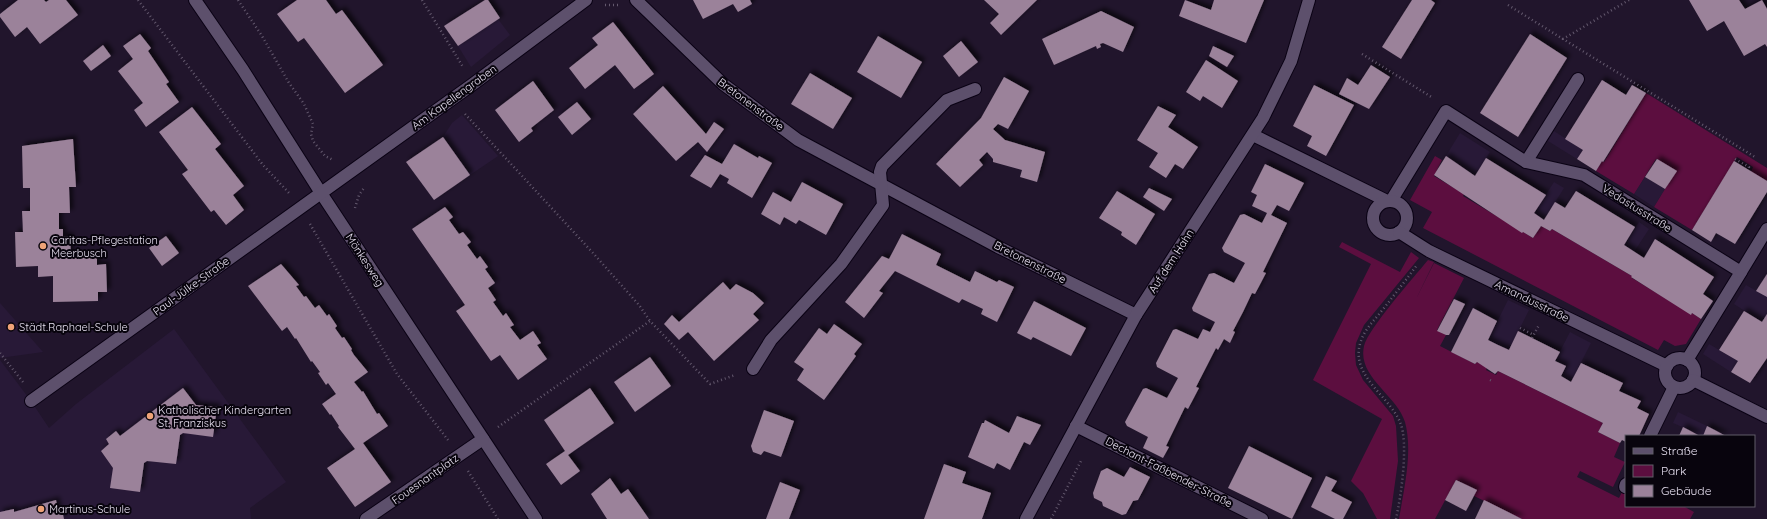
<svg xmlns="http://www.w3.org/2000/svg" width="1767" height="519" font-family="Quicksand,sans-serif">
<defs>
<filter id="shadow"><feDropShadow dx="3.5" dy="-3.5" stdDeviation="2" flood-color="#0009"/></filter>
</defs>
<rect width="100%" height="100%" fill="#21152c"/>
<!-- built -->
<g fill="#281937">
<path d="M498 19 510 35 471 67 458 46Z"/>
<path d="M462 115 498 156 470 175 443 137 452 123Z"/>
<path d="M1554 131 1583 150 1577 159 1548 141Z"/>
<path d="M1460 133 1490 152 1475 176 1446 156Z"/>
<path d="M1645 177 1665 189 1654 207 1634 194Z"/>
<path d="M1554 182 1564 188 1544 220 1534 213Z"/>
<path d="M1639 222 1649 229 1634 252 1624 245Z"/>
<path d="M1746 285 1767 297V314L1762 322 1734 304Z"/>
<path d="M1508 300 1529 310 1509 350 1488 340Z"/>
<path d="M0 303 43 352 0 358Z"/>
<path d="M174 329 286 482 250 508 251 519H0V360L31 401 49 428 76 404Z"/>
<path d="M1570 332 1591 343 1571 382 1561 376 1566 366 1555 361Z"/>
<path d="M1709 344 1738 361 1731 372 1703 354Z"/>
<path d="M1678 412 1707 426 1703 436 1673 423Z"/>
</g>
<!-- green -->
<g fill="#5c0e3f">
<path d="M1646 93 1767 168V181L1751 172 1753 167 1737 157 1692 230 1654 207 1676 171 1656 159 1634 194 1596 171 1602 161 1604 162Z"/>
<path d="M1435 156 1442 160 1434 176 1464 194 1463 196 1533 238 1541 226 1550 231 1552 229 1632 276V278L1691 314 1692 313 1701 319 1686 344 1675 346 1664 340 1658 350 1423 228 1432 212 1410 200Z"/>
<path d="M1342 242 1400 272 1411 252 1419 258 1364 325 1356 343 1355 353 1356 365 1363 380 1393 416 1396 426 1398 461 1390 519H1377L1363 493 1351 481 1382 419 1313 380 1371 264 1339 247Z"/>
<path d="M1428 260 1434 262 1416 299 1434 263 1464 278 1437 330 1446 335 1440 346 1475 364 1477 362 1487 367 1486 370 1496 375 1498 371 1603 423 1598 432 1620 443 1614 457 1625 462 1613 487 1580 471 1577 477 1619 498 1622 492 1626 494V506H1683L1694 512 1690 519H1522L1474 496 1476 490 1456 480 1435 519H1399C1404 489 1413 452 1405 422 1397 395 1357 377 1364 346 1368 329 1414 277 1428 260Z"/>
</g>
<!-- building -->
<g fill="#9b829a" filter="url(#shadow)">
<path d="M18 0H44L46 2 49 0H66L78 15 40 44 27 27 15 37 0 17V14Z"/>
<path d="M297 0H326L336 14 342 10 383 65 345 93 304 38 298 42 277 14Z"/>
<path d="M485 0H488L500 18 458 46 444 26Z"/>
<path d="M693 0H750L752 4 738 12 733 4 703 19Z"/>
<path d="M984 0H1037L1001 35 990 23 999 14Z"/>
<path d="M1185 0 1211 10 1214 0H1264L1246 43 1179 16Z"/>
<path d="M1412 0H1431L1435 3 1401 59 1382 47Z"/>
<path d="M1689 0H1739L1745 9 1762 0 1767 9V47L1765 44 1744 56 1724 21 1707 31Z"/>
<path d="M1101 11 1134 27 1123 52 1103 43 1100 44 1101 47 1097 49 1096 46 1054 65 1042 39Z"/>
<path d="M613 22 654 74 634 89 615 65 585 89 569 68 598 45 592 38Z"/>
<path d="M140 34 151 48 148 51 169 82 166 84 179 102 146 127 134 110 143 103 118 71 133 59 123 46Z"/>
<path d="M1530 34 1567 58 1518 137 1480 113Z"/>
<path d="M878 36 922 62 901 98 857 72Z"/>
<path d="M961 41 978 62 959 77 943 56Z"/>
<path d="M103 45 111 56 91 71 83 61Z"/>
<path d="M1213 46 1234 56 1227 67 1209 56Z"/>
<path d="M1206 60 1238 81 1222 108 1203 96 1200 101 1186 92Z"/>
<path d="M1371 65 1390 77 1369 109 1339 94 1347 78 1358 85Z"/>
<path d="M810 73 852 98 833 129 791 104Z"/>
<path d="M1004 77 1029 91 1008 129 998 124 993 129 1005 140 1045 152 1037 182 1020 177 1022 170 993 162V159L987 152 979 160 983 165 960 187 936 164 981 118Z"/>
<path d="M1602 80 1626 95 1632 85 1646 93 1603 162 1602 161 1596 171 1577 159 1583 150 1565 139Z"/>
<path d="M533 81 554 110 531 128 533 131 519 142 495 110Z"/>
<path d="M1314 85 1354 105 1326 156 1307 146 1312 136 1293 126Z"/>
<path d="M663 86 706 134 714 122 724 129 707 152 698 142 676 161 633 114Z"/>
<path d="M577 102 591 119 572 135 558 117Z"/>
<path d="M1158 106 1176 115 1168 127 1198 147 1183 169 1175 164 1166 178 1149 167 1158 153 1137 140Z"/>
<path d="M192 107 221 144 215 149 244 186 233 195 244 210 226 225 214 210 211 212 182 174 188 170 159 132Z"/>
<path d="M443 137 470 175 434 200 406 162Z"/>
<path d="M73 139 76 187H69L70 213H59V229H63V236H70L71 257 97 256V265L106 264 107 292H98V301L53 302V276L38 277V266L16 267 15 232H23L22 211H30V188H23L22 146Z"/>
<path d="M734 144 758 158 759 156 772 163 752 198 727 183 729 179 720 174 711 188 690 176 705 155 722 164Z"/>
<path d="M1446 156 1475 176 1486 158 1546 195 1534 213 1544 220 1555 202 1565 208 1576 191 1635 227 1624 245 1644 258 1655 239 1714 277 1703 294 1713 301 1701 319 1692 313 1691 315 1631 277 1632 276 1552 229 1550 231 1541 226 1533 238 1523 232 1522 233 1434 175Z"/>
<path d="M1657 159 1677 171 1665 189 1645 177Z"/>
<path d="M1734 161 1767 181V192L1735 244 1716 233 1711 242 1692 230Z"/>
<path d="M1265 164 1304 183 1289 211 1277 205 1271 215 1287 223 1263 272 1266 273 1255 294 1252 293 1243 312 1233 331 1235 332 1230 343 1224 339 1218 350 1216 348 1196 387 1199 388 1188 409 1185 407 1166 446 1169 447 1163 458 1143 448 1148 437 1127 426 1125 422 1143 389 1146 388 1167 398 1178 378 1157 367 1156 363 1173 330 1176 329 1198 339 1203 329 1210 332 1215 322 1193 311 1192 308 1209 274 1214 273 1234 283 1245 263 1224 252 1222 248 1240 215 1244 214 1262 223 1267 213 1252 206 1257 195 1251 192Z"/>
<path d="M802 182 843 204 826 235 799 220 796 224 784 217 780 225 761 214 773 192 791 202Z"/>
<path d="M1149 188 1172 199 1164 211 1143 197Z"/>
<path d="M1117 191 1155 214 1136 245 1121 235 1122 232 1099 218Z"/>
<path d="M445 207 453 217 449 220 459 234 463 232 471 242 467 245 477 259 480 256 488 267 485 269 495 283 488 288 496 300 493 302 503 316 506 313 514 325 510 327 520 340 533 331 541 343 537 345 547 359 518 380 500 355 491 361 456 311 465 305 412 229Z"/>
<path d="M902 234 941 254 936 265 970 282 975 271 997 282 999 280 1014 287 997 322 981 314 983 309 962 299 959 303 895 271 879 291 883 293 864 318 845 302 882 256 889 259Z"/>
<path d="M166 236 179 253 162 266 149 248Z"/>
<path d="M281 264 299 285 296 286 304 297 306 296 315 308 319 305 327 316 329 314 337 326 335 328 342 338 344 337 352 349 351 350 354 355 368 372 354 382 362 392 363 391 377 414 379 413 388 426 363 443 391 482 355 507 327 468 355 449 338 427 339 426 331 414 330 415 322 404 336 394 328 383 326 385 318 373 320 372 312 361 311 362 296 338 295 339 287 327 282 331 248 286Z"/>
<path d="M1767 274V297L1756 291Z"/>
<path d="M723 282 730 290 736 284 753 293 764 303 753 314 759 320 714 361 688 332 679 340 664 324 672 315 679 322Z"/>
<path d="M1454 299 1465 304 1449 335H1446L1437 331Z"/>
<path d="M1034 301 1086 328 1071 356 1033 337 1031 340 1017 333Z"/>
<path d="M1473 308 1497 321 1488 340 1498 345 1509 350 1518 331 1560 352 1555 361 1566 366 1561 376 1571 382 1581 363 1623 383 1619 391 1641 401 1637 408 1649 414 1639 436H1626V442L1622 440 1620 443 1598 432 1603 423 1498 371 1495 374 1477 362 1475 364 1451 352Z"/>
<path d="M1744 311 1762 322 1767 314V358L1750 383 1731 372 1738 361 1719 350Z"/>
<path d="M834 324 862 344 854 354 856 356 824 400 797 380 804 369 794 362 819 328 827 334Z"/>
<path d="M650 357 671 386 635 412 614 382Z"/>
<path d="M183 388 196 405 217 407 213 437 183 433 180 435 176 464 147 461 144 463 140 492 110 488 113 468 101 451 109 444 106 439 116 431 120 436Z"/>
<path d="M590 388 614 423 568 455 580 471 561 485 546 464 565 451 544 420Z"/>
<path d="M764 410 794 421 781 457 764 451 761 455 753 452 751 446Z"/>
<path d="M1017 416 1041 425 1030 445 1024 442 1010 470 997 463 994 469 968 457 982 423H984L985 420 1009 433Z"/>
<path d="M1707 426 1726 436H1703Z"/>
<path d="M1683 427 1700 436H1679Z"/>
<path d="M1249 446 1312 478 1292 519 1228 488Z"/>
<path d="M944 464 966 472 962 483 991 493 982 519H924Z"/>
<path d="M1130 467 1150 477 1138 500 1133 501 1126 514 1122 515 1103 506 1102 502 1094 498 1093 493 1101 471 1107 468 1124 477Z"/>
<path d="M1326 476 1337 481 1331 491 1352 502 1343 519H1335L1311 507Z"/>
<path d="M610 478 621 494 628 489 649 519H607L591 494Z"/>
<path d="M1456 480 1477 490 1466 511 1445 500Z"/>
<path d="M780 482 800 490 789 519H766Z"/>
<path d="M56 500 58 511 62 510 64 519H0V512L14 509V512Z"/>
<path d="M1484 500 1522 519H1475Z"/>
</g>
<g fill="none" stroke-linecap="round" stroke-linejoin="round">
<!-- minor casing -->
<g stroke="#0a0214" stroke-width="14">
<g id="minor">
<path d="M195 0 243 70 321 193 536 519"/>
<path d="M636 0 723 84 798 140 998 247 1136 315"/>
<path d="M1253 135 1387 201"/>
<path d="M1526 162 1578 79"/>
<path d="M1391 201 1446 111 1526 162 1584 175 1741 272 1687 360"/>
<circle cx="1390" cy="218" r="17"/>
<path d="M1399 232 1429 251 1667 366"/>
<path d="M1741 272 1767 229"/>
<circle cx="1680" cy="373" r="15"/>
<path d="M753 369 771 340 841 264 883 205 880 172 882 166 947 100 975 89"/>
<path d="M1693 380 1767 417"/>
<path d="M31 401 473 84 586 0"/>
<path d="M1076 426 1262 519"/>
<path d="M1650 436 1674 387"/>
<path d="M1625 487 1626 484"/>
<path d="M366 519 483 439"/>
<path d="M1026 519 1136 315 1263 118 1291 61 1309 0"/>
</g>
</g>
<!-- path -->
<g stroke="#64596e" stroke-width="2.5" stroke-dasharray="1 3" stroke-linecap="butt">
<path d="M138 0 263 165 289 193"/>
<path d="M238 0 262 36 289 83 304 104 313 124 311 134 313 141 325 156 333 160"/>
<path d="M422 0 463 67"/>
<path d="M1629 0 1563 39 1755 157"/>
<path d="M605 5H618"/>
<path d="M1508 5 1563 39"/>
<path d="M1362 54 1433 98"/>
<path d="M465 114 593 253 639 305 650 321"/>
<path d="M1735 159 1749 167 1748 170"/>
<path d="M355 208 359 195 364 188"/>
<path d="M310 224 397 374 448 440"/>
<path d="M1520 328 1534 335"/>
<path d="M1532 338 1539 325"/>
<path d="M0 353 23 382"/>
<path d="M1490 380 1492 381"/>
<path d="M498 427 650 321 710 384 735 375"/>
<path d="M468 471 498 519"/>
<path d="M1051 519 1082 459"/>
<path d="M1396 519C1401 496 1409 443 1400 422 1389 396 1351 376 1360 344 1364 329 1375 320 1384 308 1395 294 1406 280 1417 265"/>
</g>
<!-- minor -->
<use href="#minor" stroke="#5d506c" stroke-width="12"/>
</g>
<!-- markers -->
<g fill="#efa378" stroke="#08040d" stroke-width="1.5">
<circle cx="43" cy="246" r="4"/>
<circle cx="11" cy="327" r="4"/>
<circle cx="150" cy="416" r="4"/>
<circle cx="41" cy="509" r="4"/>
</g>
<g text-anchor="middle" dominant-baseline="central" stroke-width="4" stroke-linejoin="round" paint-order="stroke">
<!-- street labels -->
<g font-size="11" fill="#e7e0f0" stroke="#08040d">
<text transform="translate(454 97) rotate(-36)">Am Kapellengraben</text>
<text transform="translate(751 104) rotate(37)">Bretonenstraße</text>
<text transform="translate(1637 208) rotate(32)">Vedastusstraße</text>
<text transform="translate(365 260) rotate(57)">Mönkesweg</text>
<text transform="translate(1171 261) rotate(-57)">Auf dem Hahn</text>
<text transform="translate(1030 262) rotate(27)">Bretonenstraße</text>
<text transform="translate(191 286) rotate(-36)">Paul-Jülke-Straße</text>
<text transform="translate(1532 301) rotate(26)">Amandusstraße</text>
<text transform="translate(1169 472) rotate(27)">Dechant-Faßbender-Straße</text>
<text transform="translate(425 479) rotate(-35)">Fouesnantplatz</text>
</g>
<!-- poi labels -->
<g font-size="11" fill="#e7e0f0" stroke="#08040d" text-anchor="start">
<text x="51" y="240">Caritas-Pflegestation<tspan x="51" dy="13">Meerbusch</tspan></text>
<text x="19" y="327">Städt.Raphael-Schule</text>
<text x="158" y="410">Katholischer Kindergarten<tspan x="158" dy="13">St. Franziskus</tspan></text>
<text x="49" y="509">Martinus-Schule</text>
</g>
</g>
<!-- legend -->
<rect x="1625" y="435" width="130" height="72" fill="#08040d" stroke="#615c68"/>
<rect x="1633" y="448" width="20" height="6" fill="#5d506c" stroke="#615c68"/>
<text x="1661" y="455" font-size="12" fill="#e7e0f0">Straße</text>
<rect x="1633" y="465" width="20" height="12" fill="#5c0e3f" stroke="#615c68"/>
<text x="1661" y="475" font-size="12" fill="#e7e0f0">Park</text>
<rect x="1633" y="485" width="20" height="12" fill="#9b829a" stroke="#615c68"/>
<text x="1661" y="495" font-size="12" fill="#e7e0f0">Gebäude</text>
</svg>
